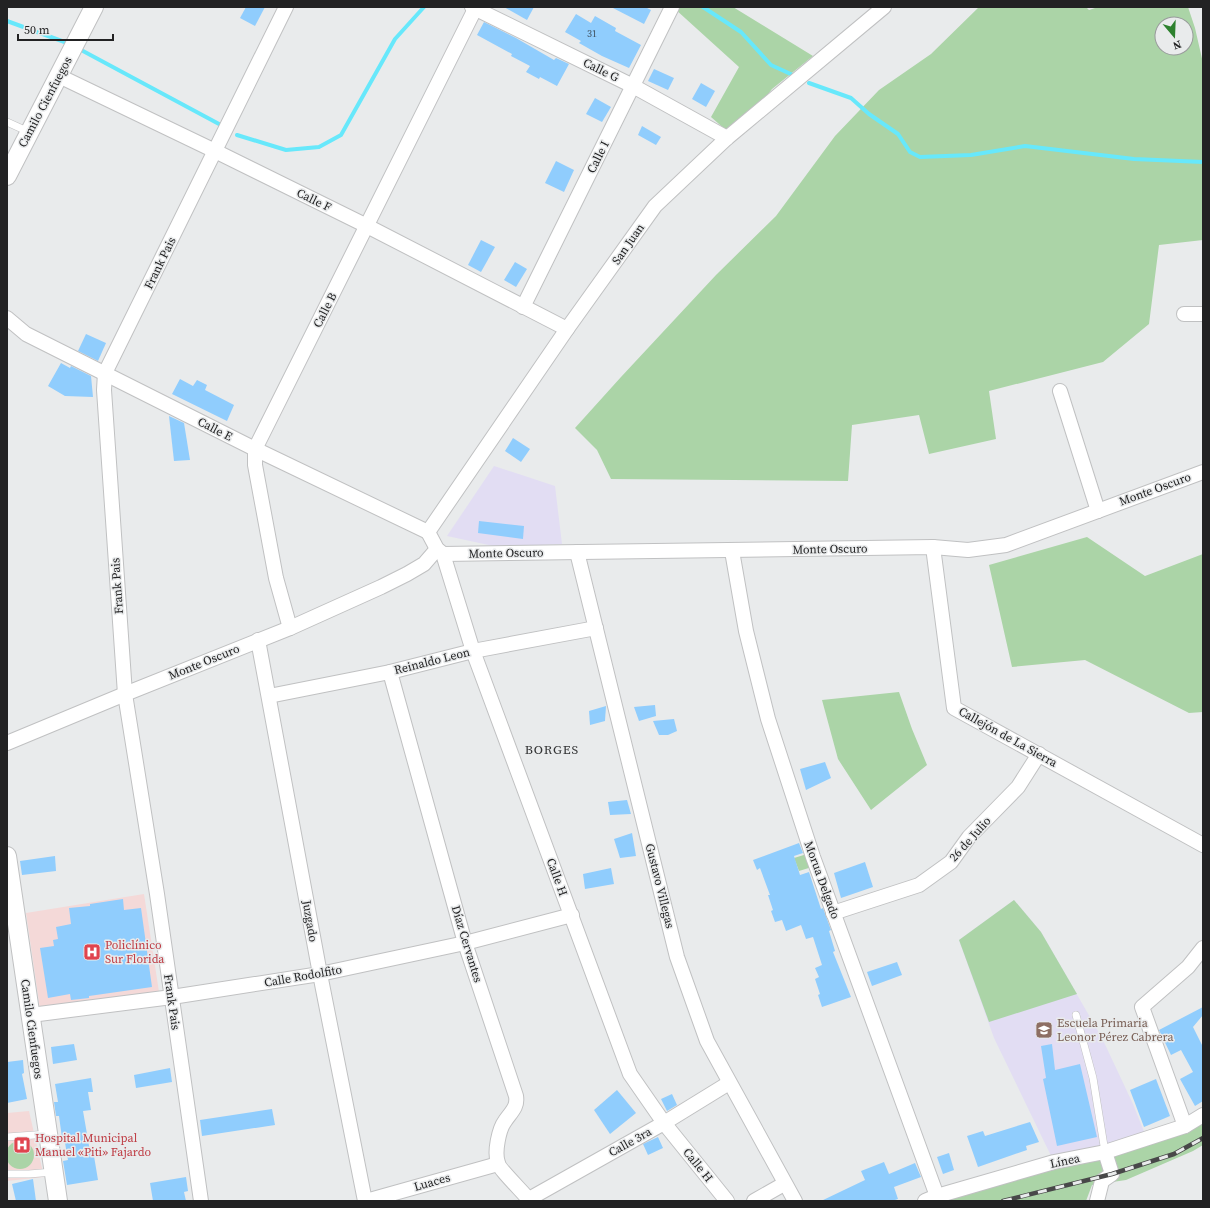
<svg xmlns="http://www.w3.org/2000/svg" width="1210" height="1208" font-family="'Source Serif 4',serif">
<rect width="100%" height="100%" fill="#e9ebec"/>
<!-- education -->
<g fill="#e2ddf3">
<path d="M494 466 555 486 562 544 498 547 447 536Z"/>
<path d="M1014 900 1041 932 1102 1038 1133 1104 1147 1139 1054 1162 994 1038 959 940Z"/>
</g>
<!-- medical -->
<g fill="#f4d9d8">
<path d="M144 894 159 992 40 1009 26 913Z"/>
<path d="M29 1111 44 1177 7 1181V1113Z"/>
</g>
<!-- green -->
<g fill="#abd4a7" fill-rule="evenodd">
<path d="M676 7H733L813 56 772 89 765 98 727 131 711 117 739 67 675 9Z"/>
<path d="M979 7H1086L1089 10 1098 7H1188L1195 28 1203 63V240L1159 245 1149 324 1103 362 989 391 996 439 929 454 919 415 852 425 848 481 611 479 597 450 575 428 621 377 716 275 776 216 835 136 879 90 931 54ZM1162 24H1186V48H1162Z"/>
<path d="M1087 537 1145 576 1203 554V712L1189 713 1085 660 1012 667 989 565Z"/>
<path d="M899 692 912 729 927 765 871 810 838 759 822 700Z"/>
<path d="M807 854 812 867 799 871 794 858Z"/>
<path d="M1014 900 1041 932 1077 994 989 1022 959 940Z"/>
<path d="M1203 1115V1145L1193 1151 1126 1180 1092 1185 1086 1201H925Z"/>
<circle cx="20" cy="1155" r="14"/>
</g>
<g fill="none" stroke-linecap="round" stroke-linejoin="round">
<!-- stream -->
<g stroke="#67e8fb" stroke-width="4">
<path d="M703 7 741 32 771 65 795 76"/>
<path d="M7 21 70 44"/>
<path d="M83 51 219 124"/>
<path d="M809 83 851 98 869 114 898 134 910 152 920 157 971 155 1025 146 1134 159 1203 162"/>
<path d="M237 135 286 150 319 147 341 135 395 39 424 7"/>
</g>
</g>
<!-- building -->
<g fill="#90cdfd">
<path d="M246 7H265L255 26 240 18Z"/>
<path d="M504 7H534L527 20Z"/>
<path d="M611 7H645L651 10 644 24Z"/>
<path d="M576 14 591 23 595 16 616 28 615 31 641 45 629 68 602 56 579 43 581 41 565 32Z"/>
<path d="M484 22 516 38 554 60 556 58 569 64 557 86 540 77 539 79 526 72 530 66 511 56 512 54 477 35Z"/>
<path d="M654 69 674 78 668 90 648 81Z"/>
<path d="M701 83 715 91 706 107 692 99Z"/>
<path d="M595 98 611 107 602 122 586 114Z"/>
<path d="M642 126 661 137 656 145 638 135Z"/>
<path d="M556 161 574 170 564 192 545 183Z"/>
<path d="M481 240 495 247 481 272 468 265Z"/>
<path d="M515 262 527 269 516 287 504 280Z"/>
<path d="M86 334 106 343 98 361 78 351Z"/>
<path d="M61 363 70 368 71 366 91 376 93 397 65 396 48 386Z"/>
<path d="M180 379 193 386 197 380 207 385 205 390 234 405 227 421 172 394Z"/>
<path d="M169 416 184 423 190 460 174 461Z"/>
<path d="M513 438 530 449 521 462 505 451Z"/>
<path d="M479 521 524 526 523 539 478 533Z"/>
<path d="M655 705 656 716 639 721 634 707Z"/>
<path d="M606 706 605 721 590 725 589 711Z"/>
<path d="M674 719 677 731 668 735H659L653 721Z"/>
<path d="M825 762 831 778 806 790 800 769Z"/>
<path d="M627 800 631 814 610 815 608 802Z"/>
<path d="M632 833 636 856 620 858 614 839Z"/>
<path d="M799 843 803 853 794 856 800 875 809 872 821 909 823 908 831 930 829 931 835 951 833 952 851 997 822 1007 818 995 820 994 815 979 819 977 815 968 822 965 813 937 806 939 801 925 786 931 782 920 775 922 771 911 773 910 768 895H770L760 868 757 870 753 860Z"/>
<path d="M55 856 56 871 22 875 20 861Z"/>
<path d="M865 862 873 887 841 898 834 873Z"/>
<path d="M611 868 614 884 585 889 583 874Z"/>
<path d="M123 899 124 910 141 908 152 987 89 996V998L71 1000 70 994 48 998 40 948 54 946 53 940 58 939 56 927 71 924 69 908 90 906V904Z"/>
<path d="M897 962 902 975 872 986 867 972Z"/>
<path d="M1203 1007V1015L1193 1027 1203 1047V1101L1195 1106 1180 1079 1193 1072 1181 1050 1171 1055 1159 1030Z"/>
<path d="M74 1044 77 1060 53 1064 51 1047Z"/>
<path d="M1052 1044 1055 1070 1080 1064 1097 1137 1057 1146 1043 1079 1046 1078 1041 1046Z"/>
<path d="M23 1060 24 1073 22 1074 27 1099 7 1103V1062Z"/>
<path d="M170 1068 172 1082 136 1088 134 1075Z"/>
<path d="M91 1078 93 1092H88L91 1110 83 1111 91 1157 94 1156 98 1180 67 1185 63 1161 68 1160 64 1137 62 1138 59 1116H56L54 1102H58L55 1084Z"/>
<path d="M1156 1079 1170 1116 1144 1127 1130 1090Z"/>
<path d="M617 1090 636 1113 610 1134 594 1110Z"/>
<path d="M672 1094 677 1105 667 1111 661 1099Z"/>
<path d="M272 1109 275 1125 202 1136 200 1120Z"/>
<path d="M1030 1122 1039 1142 1026 1146 1027 1150 978 1167 967 1136 983 1131 985 1136Z"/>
<path d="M658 1137 663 1148 648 1155 643 1144Z"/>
<path d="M949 1153 954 1170 943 1174 937 1157Z"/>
<path d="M884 1162 889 1174 915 1163 921 1177 894 1187 898 1199 892 1201H821L865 1180 861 1171Z"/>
<path d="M186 1177 188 1191 184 1192 186 1201H153L150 1183Z"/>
<path d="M33 1179 36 1201H16L12 1184Z"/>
</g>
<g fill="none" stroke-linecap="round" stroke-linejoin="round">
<!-- service casing -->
<g stroke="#c0c1c2" stroke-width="8">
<g id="service">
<path d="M7 122 29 132"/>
<path d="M1076 1015 1093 1078 1105 1152"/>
<path d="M7 1137 48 1134"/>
<path d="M7 1174H29L53 1172"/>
</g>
</g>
<!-- minor casing -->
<g stroke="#c0c1c2" stroke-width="16">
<g id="minor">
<path d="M472 7 633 86 727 138"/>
<path d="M59 76 215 151 367 226 567 329"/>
<path d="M523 307 672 7"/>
<path d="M1184 314H1203"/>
<path d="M7 318 26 334 255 449 428 532"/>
<path d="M1060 391 1098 511"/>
<path d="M428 532 437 549 443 554 473 651 630 1074 664 1123 727 1201"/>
<path d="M428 532 567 329 655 206 727 138 884 7"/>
<path d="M933 547 954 708 1203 845"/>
<path d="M732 551 746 631 768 719 813 857 937 1196 941 1201"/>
<path d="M577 552 677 957 707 1041 795 1201"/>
<path d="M443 554 933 547 968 550 1006 545 1203 472"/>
<path d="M290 628 276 578 255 465V449L476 7"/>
<path d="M258 640 320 974 365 1201"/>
<path d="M390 672 465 943 516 1096C518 1107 511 1112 505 1121 499 1129 494 1152 498 1163 499 1169 525 1194 530 1201"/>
<path d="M269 696 390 672 473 651 596 628"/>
<path d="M7 743 125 694 290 628 381 587 407 574 424 564 437 549"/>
<path d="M833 913 919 885 951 862 969 837 1018 787 1039 754"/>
<path d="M31 1015 172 997 320 974 465 943 572 915"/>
<path d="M1185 1126 1142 1007 1188 967 1203 948"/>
<path d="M529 1199 664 1123 729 1083"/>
<path d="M201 1201 157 894 125 694 104 390 105 373 286 7"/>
<path d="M366 1201 498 1164"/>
<path d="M754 1201 784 1184"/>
<path d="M925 1201 937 1196 1054 1162 1105 1152 1185 1126 1203 1115"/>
<path d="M1097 1201 1102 1181 1112 1174 1105 1152"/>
</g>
</g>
<!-- tertiary casing -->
<g stroke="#c0c1c2" stroke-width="20">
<g id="tertiary">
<path d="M7 176 94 7"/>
<path d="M7 856 58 1201"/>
</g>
</g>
<!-- service -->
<use href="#service" stroke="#fff" stroke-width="7"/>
<!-- minor -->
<use href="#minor" stroke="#fff" stroke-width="14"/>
<!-- tertiary -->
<use href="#tertiary" stroke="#fff" stroke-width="18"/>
<!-- rail casing -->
<g stroke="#484849" stroke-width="4.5">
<path id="rail" d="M1003 1201 1112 1174 1174 1154 1203 1138"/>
</g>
<!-- rail -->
<use href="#rail" stroke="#e9ebec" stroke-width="3" stroke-dasharray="9" stroke-linecap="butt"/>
</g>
<!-- icons -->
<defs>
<g id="hospital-square" transform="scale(0.9)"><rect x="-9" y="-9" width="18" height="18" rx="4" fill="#e0444e" stroke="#e9ebec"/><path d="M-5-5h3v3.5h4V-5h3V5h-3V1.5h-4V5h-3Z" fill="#fff"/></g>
<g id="school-square" transform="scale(0.9)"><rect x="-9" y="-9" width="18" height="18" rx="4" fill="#8d6e63" stroke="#e9ebec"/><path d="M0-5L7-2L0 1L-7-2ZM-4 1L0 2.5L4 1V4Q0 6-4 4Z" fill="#fff"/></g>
</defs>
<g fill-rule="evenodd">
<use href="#hospital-square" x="92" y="952"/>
<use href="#school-square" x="1044" y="1030"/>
<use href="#hospital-square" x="22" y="1145"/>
</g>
<g text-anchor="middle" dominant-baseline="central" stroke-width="3" stroke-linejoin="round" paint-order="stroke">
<!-- number labels -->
<g font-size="10" fill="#3e4d5a">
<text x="592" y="33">31</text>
</g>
<!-- street labels -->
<g font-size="12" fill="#222223" stroke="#e9ebec">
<text transform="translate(601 70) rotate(26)">Calle G</text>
<text transform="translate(45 102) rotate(-62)">Camilo Cienfuegos</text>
<text transform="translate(598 157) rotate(-64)">Calle I</text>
<text transform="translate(314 200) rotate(26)">Calle F</text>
<text transform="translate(628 244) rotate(-55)">San Juan</text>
<text transform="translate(160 263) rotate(-64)">Frank Pais</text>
<text transform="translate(325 310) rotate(-63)">Calle B</text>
<text transform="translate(215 429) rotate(27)">Calle E</text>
<text transform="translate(1155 489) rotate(-20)">Monte Oscuro</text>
<text transform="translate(830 549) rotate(-1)">Monte Oscuro</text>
<text transform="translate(506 553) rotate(-1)">Monte Oscuro</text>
<text transform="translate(117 586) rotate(-94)">Frank Pais</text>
<text transform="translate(432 661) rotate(-14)">Reinaldo Leon</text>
<text transform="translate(204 662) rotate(-22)">Monte Oscuro</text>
<text transform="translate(1008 737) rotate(29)">Callejón de La Sierra</text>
<text transform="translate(970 839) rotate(-48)">26 de Julio</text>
<text transform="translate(557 877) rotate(70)">Calle H</text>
<text transform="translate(822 880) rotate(70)">Morua Delgado</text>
<text transform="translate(660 886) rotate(76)">Gustavo Villegas</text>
<text transform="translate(310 921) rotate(80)">Juzgado</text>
<text transform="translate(467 944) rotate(73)">Díaz Cervantes</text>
<text transform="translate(303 976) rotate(-10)">Calle Rodolfito</text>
<text transform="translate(172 1002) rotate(82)">Frank Pais</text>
<text transform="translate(32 1029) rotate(82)">Camilo Cienfuegos</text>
<text transform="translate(630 1142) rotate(-29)">Calle 3ra</text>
<text transform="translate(1065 1161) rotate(-12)">Línea</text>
<text transform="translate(698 1165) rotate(51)">Calle H</text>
<text transform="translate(432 1182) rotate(-16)">Luaces</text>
</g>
<!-- health labels -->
<g font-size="12" fill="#be3a42" stroke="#e9ebec" text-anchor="start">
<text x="105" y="945">Policlínico<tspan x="105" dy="14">Sur Florida</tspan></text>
<text x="35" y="1138">Hospital Municipal<tspan x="35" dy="14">Manuel «Piti» Fajardo</tspan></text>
</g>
<!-- education labels -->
<g font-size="12" fill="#785e54" stroke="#e9ebec" text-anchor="start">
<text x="1057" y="1023">Escuela Primaria<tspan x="1057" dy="14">Leonor Pérez Cabrera</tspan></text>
</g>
<!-- neighbourhood labels -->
<g font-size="13" letter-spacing="1" fill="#323334" stroke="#e9ebec">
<text x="552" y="749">BORGES</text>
</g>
</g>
<!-- border -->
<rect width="1210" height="1208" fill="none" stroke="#222223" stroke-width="16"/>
<!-- north arrow -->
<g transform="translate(1174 36) rotate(161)"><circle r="19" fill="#e9ebec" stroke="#999b9c"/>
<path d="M0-3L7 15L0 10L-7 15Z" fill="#2d812e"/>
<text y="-6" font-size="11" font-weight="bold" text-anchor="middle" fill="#222223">N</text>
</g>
<!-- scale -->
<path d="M18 34v6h95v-6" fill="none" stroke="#222223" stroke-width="2"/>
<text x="24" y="34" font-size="12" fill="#222223" stroke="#e9ebec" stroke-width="3" paint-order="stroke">50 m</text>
</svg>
